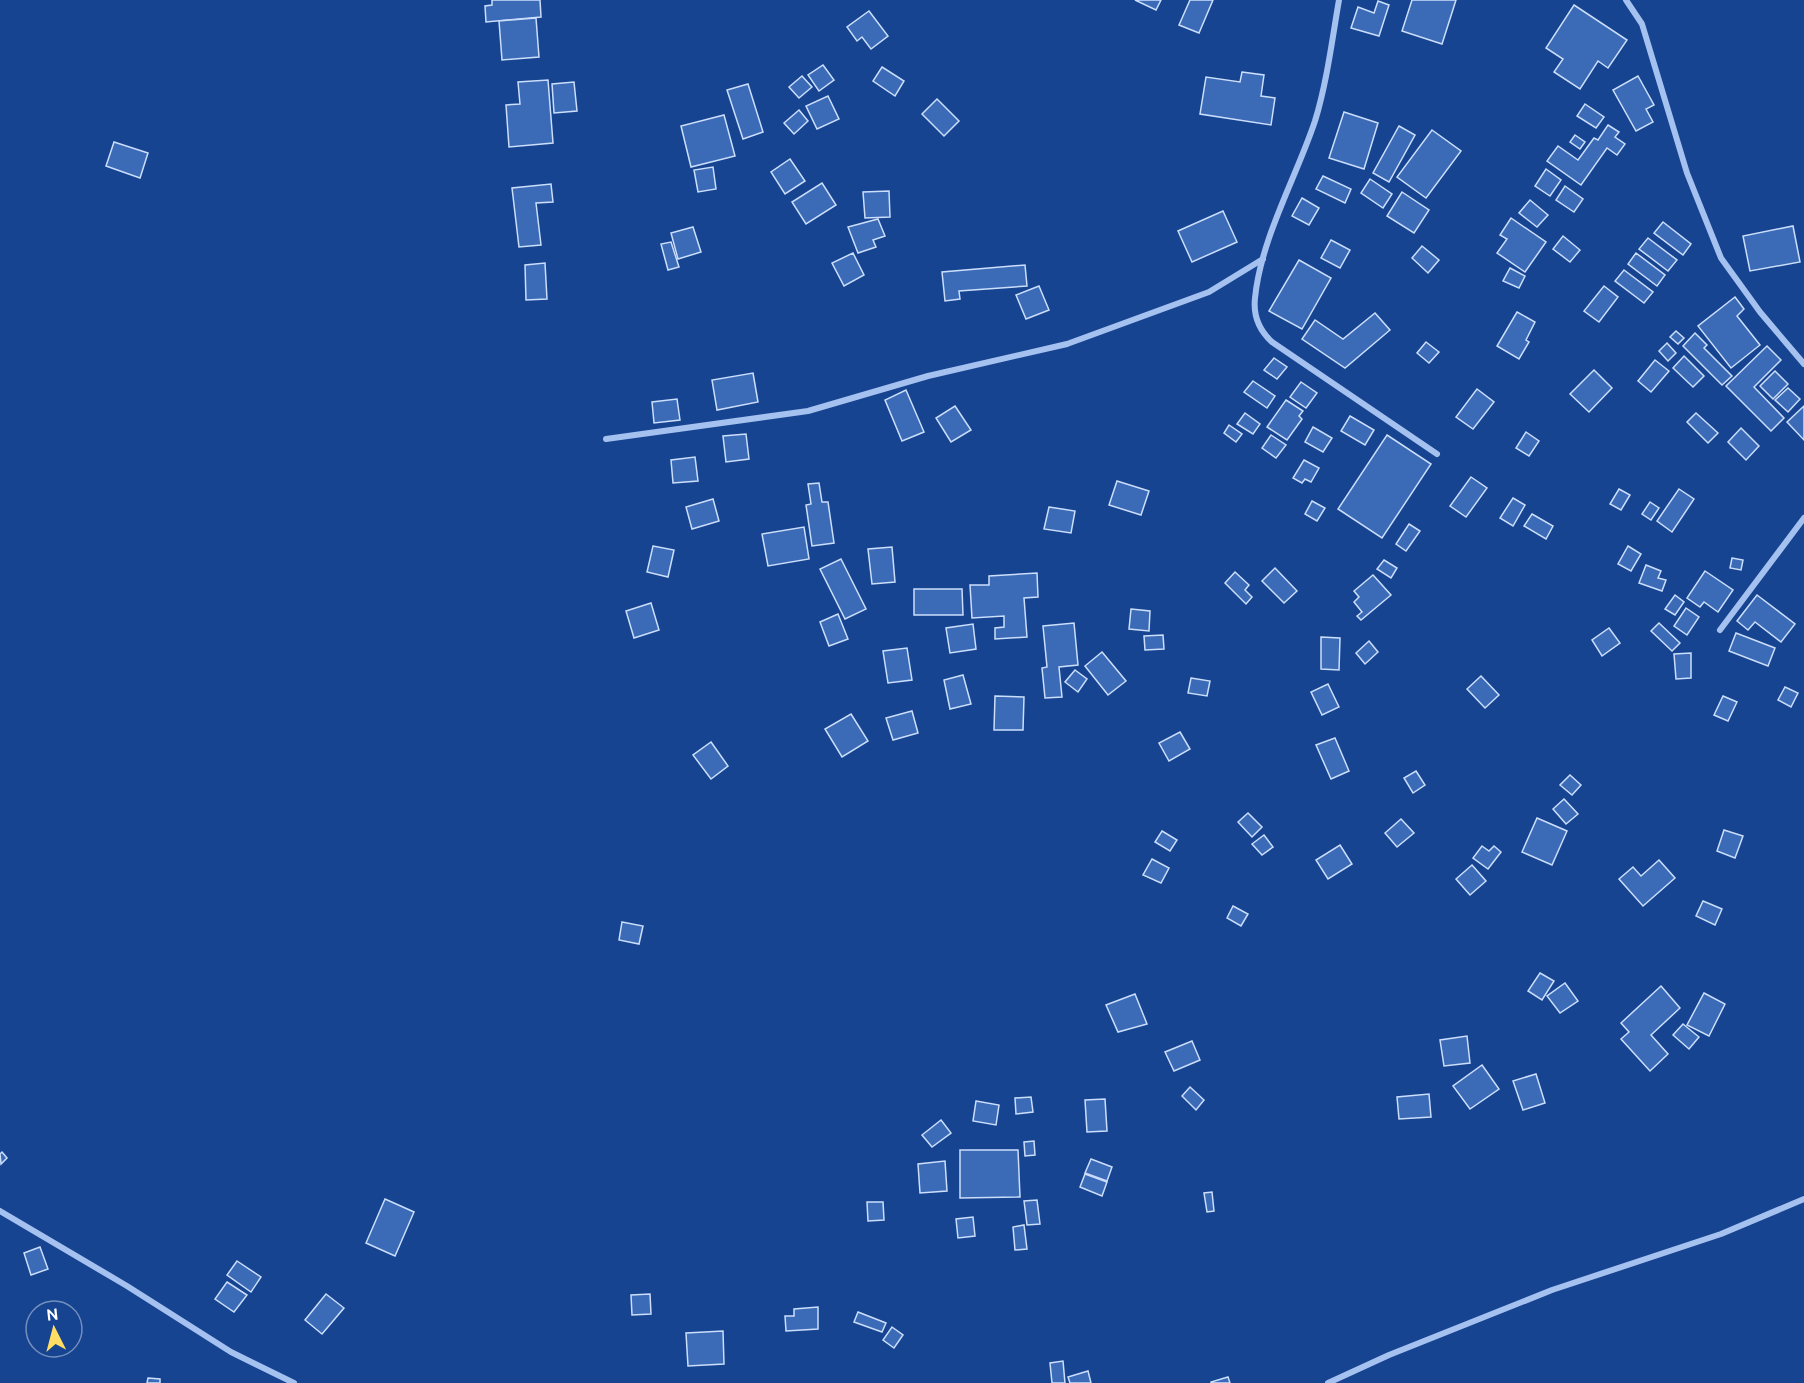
<svg xmlns="http://www.w3.org/2000/svg" width="1804" height="1383" font-family="Ubuntu,sans-serif">
<rect width="100%" height="100%" fill="#174491"/>
<!-- building -->
<g fill="#3b6ab7" stroke="#cbdefb" stroke-width="1.5">
<path d="M492 0H540L541 17 486 22 485 6 492 5Z"/>
<path d="M1135 0H1161L1156 10Z"/>
<path d="M1190 0H1213L1199 33 1179 25Z"/>
<path d="M1412 0H1456L1442 44 1402 31Z"/>
<path d="M1378 1 1389 5 1379 36 1351 28 1358 7 1374 13Z"/>
<path d="M1574 5 1627 40 1608 68 1598 61 1580 89 1554 72 1563 59 1546 48Z"/>
<path d="M869 11 888 36 871 49 862 37 857 41 847 27Z"/>
<path d="M536 18 539 57 502 60 499 21Z"/>
<path d="M823 65 834 80 819 91 808 75Z"/>
<path d="M882 67 904 81 895 96 873 81Z"/>
<path d="M1242 72 1264 75 1261 96 1275 98 1271 125 1200 114 1206 77 1240 82Z"/>
<path d="M802 76 812 87 799 98 789 87Z"/>
<path d="M1638 76 1654 105 1646 109 1653 122 1636 131 1613 90Z"/>
<path d="M548 80 553 143 509 147 506 105 520 104 518 82Z"/>
<path d="M574 82 577 111 554 113 552 84Z"/>
<path d="M748 84 763 132 743 139 727 90Z"/>
<path d="M828 96 839 119 817 129 806 106Z"/>
<path d="M937 99 959 121 944 136 922 114Z"/>
<path d="M1585 104 1604 117 1596 128 1577 116Z"/>
<path d="M799 110 808 121 794 134 784 123Z"/>
<path d="M1344 112 1378 123 1364 169 1329 158Z"/>
<path d="M724 115 735 156 691 167 681 126Z"/>
<path d="M1608 125 1619 132 1615 137 1625 144 1617 155 1607 148 1581 185 1547 161 1558 146 1578 160 1594 138 1598 140Z"/>
<path d="M1399 126 1415 135 1389 182 1373 173Z"/>
<path d="M1432 130 1461 151 1426 198 1397 177Z"/>
<path d="M1575 135 1585 142 1580 149 1570 142Z"/>
<path d="M114 142 148 153 140 178 106 166Z"/>
<path d="M790 159 805 181 785 194 771 172Z"/>
<path d="M713 167 716 189 698 192 694 170Z"/>
<path d="M1546 169 1561 180 1550 196 1535 186Z"/>
<path d="M1323 176 1351 189 1345 203 1316 189Z"/>
<path d="M1370 179 1392 194 1383 208 1361 193Z"/>
<path d="M822 183 836 205 806 224 792 202Z"/>
<path d="M551 184 553 202 536 203 541 245 519 247 512 188Z"/>
<path d="M1565 186 1583 199 1574 212 1556 200Z"/>
<path d="M889 191 890 217 865 218 863 192Z"/>
<path d="M1402 192 1429 210 1414 233 1387 216Z"/>
<path d="M1302 198 1319 208 1309 225 1292 216Z"/>
<path d="M1530 200 1548 215 1537 227 1519 213Z"/>
<path d="M1223 211 1237 242 1192 262 1178 231Z"/>
<path d="M1511 218 1546 242 1525 272 1497 253 1507 239 1500 235Z"/>
<path d="M878 219 885 236 873 240 876 247 858 253 848 227Z"/>
<path d="M1663 222 1691 244 1683 255 1654 233Z"/>
<path d="M1793 226 1800 262 1750 271 1743 236Z"/>
<path d="M693 227 701 252 678 259 671 233Z"/>
<path d="M1563 236 1580 250 1570 262 1553 249Z"/>
<path d="M1648 238 1677 260 1668 271 1639 249Z"/>
<path d="M1331 240 1350 250 1340 268 1321 258Z"/>
<path d="M671 242 679 267 668 270 661 244Z"/>
<path d="M1422 246 1439 260 1428 273 1412 258Z"/>
<path d="M853 253 864 275 844 286 832 263Z"/>
<path d="M1636 253 1665 275 1657 286 1628 264Z"/>
<path d="M1299 260 1331 278 1302 329 1269 311Z"/>
<path d="M545 263 547 299 526 300 525 265Z"/>
<path d="M1025 265 1027 286 959 291 960 299 945 301 942 272Z"/>
<path d="M1510 268 1525 276 1519 288 1503 281Z"/>
<path d="M1624 270 1653 292 1644 303 1615 281Z"/>
<path d="M1039 286 1049 310 1026 319 1016 295Z"/>
<path d="M1604 286 1618 297 1599 322 1584 311Z"/>
<path d="M1735 297 1744 309 1737 316 1760 345 1731 368 1698 326Z"/>
<path d="M1517 312 1535 322 1526 340 1529 342 1519 359 1497 346Z"/>
<path d="M1375 313 1390 330 1345 368 1302 339 1315 320 1343 339Z"/>
<path d="M1676 331 1684 338 1678 344 1670 337Z"/>
<path d="M1695 333 1707 345 1704 348 1732 376 1722 385 1683 346Z"/>
<path d="M1426 342 1439 352 1429 363 1417 353Z"/>
<path d="M1667 343 1676 353 1668 361 1659 351Z"/>
<path d="M1767 346 1781 360 1754 387 1784 418 1771 431 1726 386Z"/>
<path d="M1684 356 1704 376 1693 387 1673 368Z"/>
<path d="M1274 358 1287 367 1277 379 1264 370Z"/>
<path d="M1655 360 1669 371 1651 392 1638 381Z"/>
<path d="M1594 370 1612 388 1589 412 1570 394Z"/>
<path d="M1775 371 1788 384 1773 399 1760 386Z"/>
<path d="M753 373 758 402 717 410 712 380Z"/>
<path d="M1253 381 1275 396 1267 408 1244 392Z"/>
<path d="M1301 382 1317 393 1306 408 1290 397Z"/>
<path d="M1788 388 1800 399 1788 412 1775 400Z"/>
<path d="M1477 389 1494 402 1473 429 1456 417Z"/>
<path d="M906 390 924 432 902 441 885 400Z"/>
<path d="M677 399 680 420 654 423 652 402Z"/>
<path d="M1286 400 1303 411 1299 416 1302 419 1287 440 1267 427Z"/>
<path d="M955 406 971 430 951 442 936 418Z"/>
<path d="M1804 406V440L1787 422Z"/>
<path d="M1245 413 1260 424 1253 434 1237 424Z"/>
<path d="M1696 413 1718 433 1708 443 1687 422Z"/>
<path d="M1350 416 1374 430 1365 445 1341 431Z"/>
<path d="M1229 425 1242 434 1236 442 1224 433Z"/>
<path d="M1313 427 1332 438 1323 452 1305 442Z"/>
<path d="M1741 428 1759 446 1746 460 1728 442Z"/>
<path d="M1526 432 1539 441 1529 456 1516 448Z"/>
<path d="M746 434 749 459 726 462 723 436Z"/>
<path d="M1271 435 1286 445 1276 458 1262 448Z"/>
<path d="M1387 435 1431 464 1382 538 1338 509Z"/>
<path d="M695 457 698 481 673 483 671 460Z"/>
<path d="M1304 460 1319 468 1311 482 1305 479 1302 483 1293 478Z"/>
<path d="M1471 477 1487 488 1466 517 1450 506Z"/>
<path d="M1117 481 1149 491 1141 515 1109 505Z"/>
<path d="M819 483 822 502H828L834 543 812 546 806 505 811 504 808 484Z"/>
<path d="M1619 489 1630 495 1621 510 1610 504Z"/>
<path d="M1679 489 1694 499 1672 532 1657 521Z"/>
<path d="M1513 498 1525 505 1513 526 1500 518Z"/>
<path d="M713 499 719 521 692 529 686 507Z"/>
<path d="M1312 501 1325 508 1317 521 1305 514Z"/>
<path d="M1650 502 1659 508 1651 520 1642 514Z"/>
<path d="M1049 507 1075 511 1071 533 1044 529Z"/>
<path d="M1532 514 1553 526 1546 539 1524 526Z"/>
<path d="M1409 524 1420 531 1406 551 1396 544Z"/>
<path d="M804 527 809 559 768 566 762 534Z"/>
<path d="M653 546 674 550 668 577 647 572Z"/>
<path d="M1628 546 1641 554 1631 571 1618 564Z"/>
<path d="M892 547 895 582 872 584 868 549Z"/>
<path d="M1732 558 1743 560 1741 570 1730 568Z"/>
<path d="M841 559 866 609 845 619 820 569Z"/>
<path d="M1384 560 1397 568 1391 578 1377 569Z"/>
<path d="M1646 565 1661 571 1658 578 1666 580 1662 591 1639 583Z"/>
<path d="M1275 568 1297 591 1284 603 1262 581Z"/>
<path d="M1705 571 1733 590 1718 612 1704 602 1700 607 1687 598Z"/>
<path d="M1235 572 1249 585 1245 590 1252 597 1246 604 1225 583Z"/>
<path d="M1037 573 1038 597 1024 598 1027 637 995 639V628L1004 627V616L972 618 970 585H989V576Z"/>
<path d="M1373 575 1391 595 1361 620 1357 616 1362 612 1354 602 1359 597 1354 591Z"/>
<path d="M914 589H962L963 615H914Z"/>
<path d="M1675 595 1684 602 1675 615 1665 609Z"/>
<path d="M1757 595 1795 624 1781 642 1755 622 1748 630 1737 621Z"/>
<path d="M651 603 659 630 634 638 626 611Z"/>
<path d="M1686 608 1699 617 1687 635 1674 626Z"/>
<path d="M1131 609 1150 611 1149 631 1129 629Z"/>
<path d="M838 614 848 639 829 646 820 622Z"/>
<path d="M1074 623 1078 665 1059 667 1062 697 1045 698 1042 668 1047 667 1043 626Z"/>
<path d="M1659 623 1680 643 1672 651 1651 631Z"/>
<path d="M973 624 976 649 950 653 946 628Z"/>
<path d="M1609 628 1620 643 1602 656 1592 640Z"/>
<path d="M1736 633 1775 648 1768 666 1729 651Z"/>
<path d="M1163 635 1164 649 1145 650 1144 636Z"/>
<path d="M1321 637 1340 638 1339 670 1321 669Z"/>
<path d="M1369 641 1378 652 1365 664 1356 653Z"/>
<path d="M907 648 912 680 888 683 883 651Z"/>
<path d="M1102 652 1126 681 1108 695 1085 666Z"/>
<path d="M1691 653V678L1676 679 1674 654Z"/>
<path d="M1075 670 1087 679 1078 692 1065 682Z"/>
<path d="M963 675 971 704 950 709 944 680Z"/>
<path d="M1481 676 1499 695 1485 708 1467 689Z"/>
<path d="M1191 678 1210 681 1207 696 1188 693Z"/>
<path d="M1328 684 1339 707 1322 715 1311 692Z"/>
<path d="M1785 687 1798 693 1791 707 1778 700Z"/>
<path d="M995 696 1024 697 1023 730H994Z"/>
<path d="M1723 696 1737 702 1728 721 1714 715Z"/>
<path d="M912 711 918 733 893 740 886 718Z"/>
<path d="M851 714 868 741 842 757 825 729Z"/>
<path d="M1180 732 1190 749 1169 761 1159 743Z"/>
<path d="M1335 738 1349 771 1331 779 1316 745Z"/>
<path d="M711 742 728 766 711 779 693 755Z"/>
<path d="M1416 771 1425 785 1413 793 1404 778Z"/>
<path d="M1570 775 1581 785 1572 795 1560 785Z"/>
<path d="M1564 799 1578 814 1566 824 1553 809Z"/>
<path d="M1248 813 1262 827 1252 837 1238 822Z"/>
<path d="M1537 818 1567 831 1552 865 1522 852Z"/>
<path d="M1401 819 1414 833 1397 847 1385 833Z"/>
<path d="M1724 830 1743 836 1735 858 1717 851Z"/>
<path d="M1162 831 1177 840 1170 851 1155 842Z"/>
<path d="M1264 835 1273 847 1262 855 1252 844Z"/>
<path d="M1340 845 1352 864 1328 879 1316 860Z"/>
<path d="M1482 846 1489 851 1494 846 1501 852 1488 869 1473 858Z"/>
<path d="M1152 859 1169 868 1161 883 1143 875Z"/>
<path d="M1659 860 1675 878 1643 906 1619 879 1633 867 1641 876Z"/>
<path d="M1472 865 1486 881 1470 895 1456 879Z"/>
<path d="M1703 901 1722 909 1715 925 1696 916Z"/>
<path d="M1233 906 1248 914 1241 926 1227 918Z"/>
<path d="M622 922 643 926 639 944 619 940Z"/>
<path d="M1540 973 1554 981 1542 1000 1528 991Z"/>
<path d="M1565 983 1578 1001 1560 1013 1547 996Z"/>
<path d="M1661 986 1680 1008 1651 1035 1668 1054 1650 1071 1621 1039 1629 1032 1621 1023Z"/>
<path d="M1704 993 1725 1004 1709 1036 1687 1025Z"/>
<path d="M1135 994 1147 1024 1118 1032 1106 1005Z"/>
<path d="M1683 1024 1699 1037 1689 1049 1673 1035Z"/>
<path d="M1467 1036 1470 1063 1444 1066 1440 1040Z"/>
<path d="M1192 1041 1200 1060 1174 1071 1165 1052Z"/>
<path d="M1482 1065 1499 1089 1470 1109 1453 1086Z"/>
<path d="M1536 1074 1545 1103 1523 1110 1513 1081Z"/>
<path d="M1190 1087 1204 1100 1196 1110 1182 1096Z"/>
<path d="M1429 1094 1431 1117 1399 1119 1397 1097Z"/>
<path d="M1031 1097 1033 1112 1016 1114 1015 1098Z"/>
<path d="M1105 1099 1107 1131 1087 1132 1085 1100Z"/>
<path d="M976 1101 999 1105 996 1125 973 1121Z"/>
<path d="M941 1120 951 1133 932 1147 922 1135Z"/>
<path d="M1034 1141 1035 1155 1025 1156 1024 1142Z"/>
<path d="M960 1150H1018L1020 1197 960 1198Z"/>
<path d="M2 1152 7 1158 1 1164 0 1154Z"/>
<path d="M1091 1159 1112 1167 1107 1181 1085 1173Z"/>
<path d="M945 1161 947 1191 920 1193 918 1164Z"/>
<path d="M1085 1174 1107 1182 1102 1196 1080 1187Z"/>
<path d="M1212 1192 1214 1211 1207 1212 1204 1193Z"/>
<path d="M385 1199 414 1212 395 1256 366 1243Z"/>
<path d="M1037 1200 1040 1224 1027 1225 1024 1201Z"/>
<path d="M867 1202H883L884 1220 868 1221Z"/>
<path d="M973 1217 975 1236 958 1238 956 1219Z"/>
<path d="M1024 1225 1027 1249 1015 1250 1013 1227Z"/>
<path d="M40 1247 48 1269 31 1275 24 1253Z"/>
<path d="M237 1261 261 1277 251 1292 227 1275Z"/>
<path d="M227 1282 247 1295 234 1312 215 1299Z"/>
<path d="M326 1294 344 1308 322 1334 305 1320Z"/>
<path d="M650 1294 651 1314 632 1315 631 1295Z"/>
<path d="M818 1307V1329L786 1331 785 1316H794V1309Z"/>
<path d="M858 1312 886 1323 882 1332 854 1322Z"/>
<path d="M892 1327 903 1335 894 1348 883 1340Z"/>
<path d="M723 1331 724 1364 688 1366 686 1333Z"/>
<path d="M1063 1361 1065 1383H1052L1050 1363Z"/>
<path d="M1088 1371 1091 1383H1070L1068 1377Z"/>
<path d="M1228 1377 1230 1383H1211V1382Z"/>
<path d="M148 1378 160 1379V1383H147Z"/>
</g>
<g fill="none" stroke-linecap="round" stroke-linejoin="round">
<!-- street -->
<g stroke="#a5c1f0" stroke-width="6">
<path d="M1339 0C1332 40 1327 82 1315 121 1296 178 1261 238 1255 298 1253 316 1259 330 1272 342L1437 454"/>
<path d="M1626 0 1642 24 1687 173 1721 258 1760 312 1804 364"/>
<path d="M606 439 808 411 928 376 1067 344 1209 292 1263 259"/>
<path d="M1720 630 1804 518"/>
<path d="M0 1211 127 1286 231 1352 294 1383"/>
<path d="M1328 1383 1389 1355 1552 1290 1721 1234 1804 1199"/>
</g>
</g>
<!-- north arrow -->
<g transform="translate(54 1329) rotate(354)"><circle r="28" fill="#174491" stroke="#748fbd" stroke-width="1.5"/>
<path d="M0-4.5L10 22L0 15L-10 22Z" fill="#ffdd64"/>
<text y="-9" font-size="16" font-weight="bold" text-anchor="middle" fill="#ffffff">N</text>
</g>
</svg>
